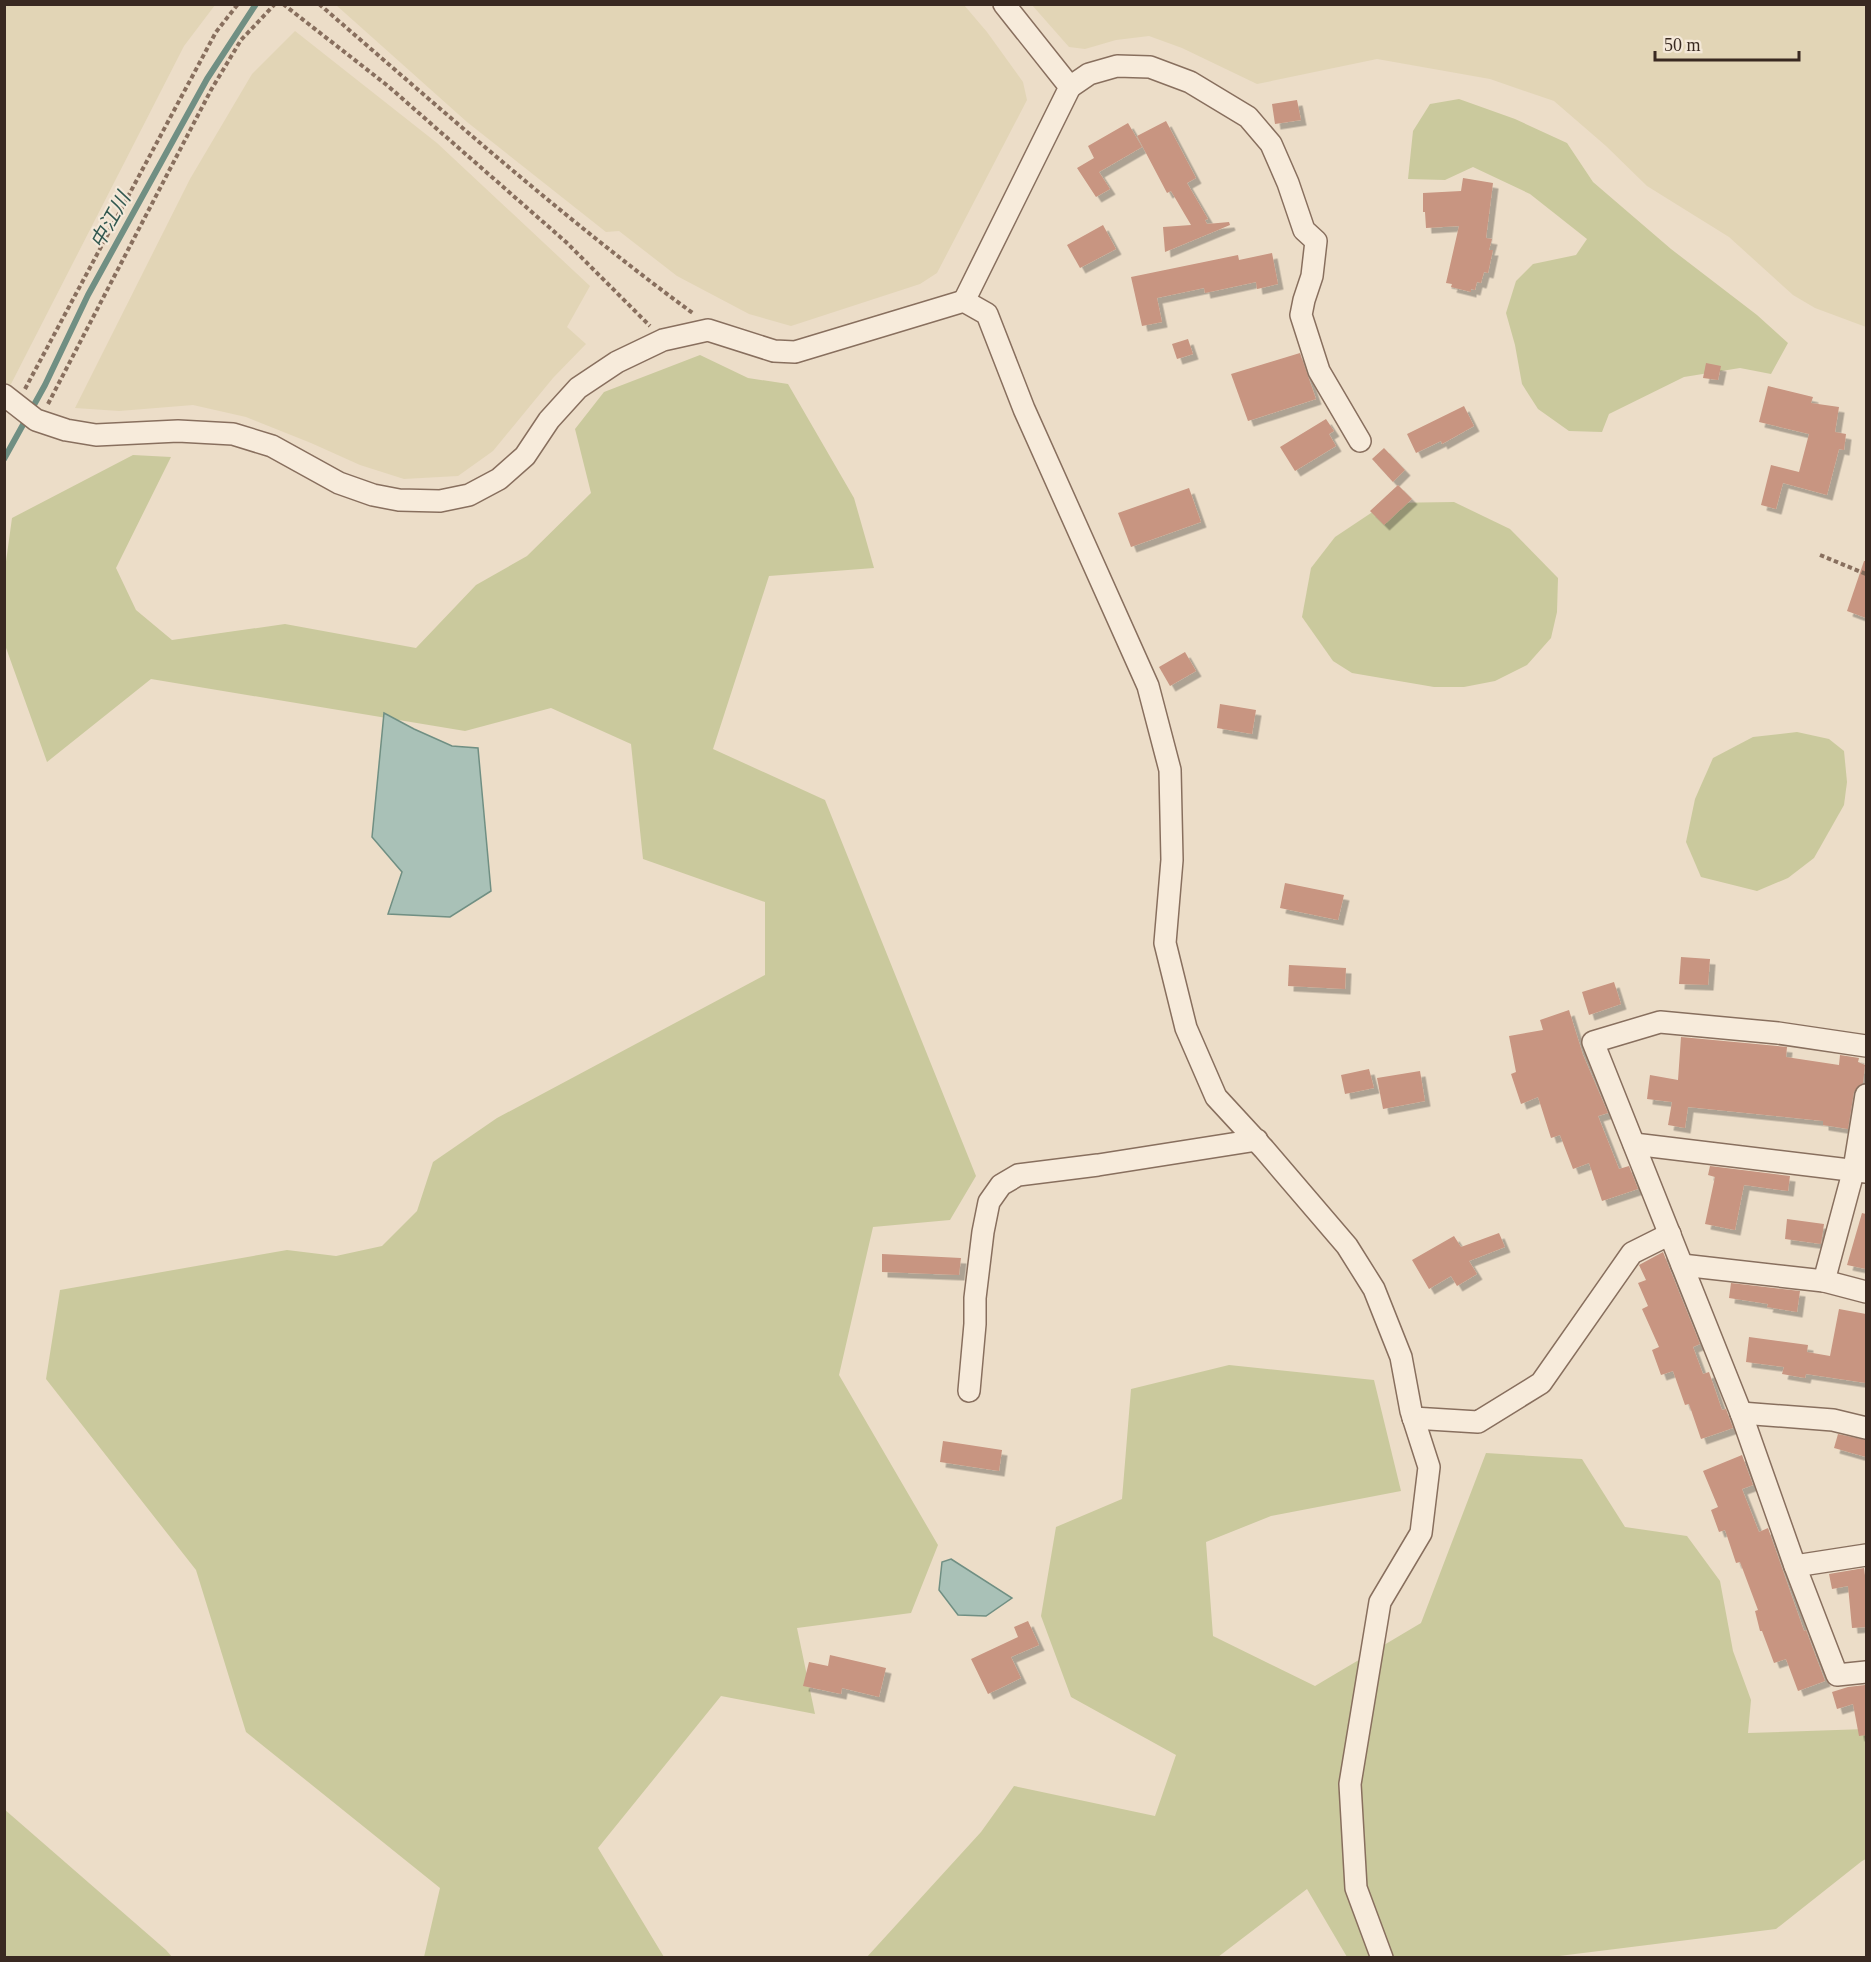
<svg xmlns="http://www.w3.org/2000/svg" width="1871" height="1962" font-family="'Times New Roman','Noto Sans JP',serif">
<defs>
<filter id="shadow"><feDropShadow dx="5.5" dy="5.5" stdDeviation="0" flood-color="#0004"/></filter>
</defs>
<rect width="100%" height="100%" fill="#ecddc8"/>
<!-- farmland -->
<g fill="#e2d5b6">
<path d="M5 4 215 5 184 46 10 386 4 381Z"/>
<path d="M336 5H964L987 32 1023 82 1027 100 937 273 920 284 791 326 749 314 677 276 619 231 606 232 467 122Z"/>
<path d="M1032 5H1866V327L1815 308 1793 295 1729 237 1647 186 1606 146 1554 101 1490 79 1377 59 1257 84 1182 48 1149 36 1116 40 1085 49 1069 47Z"/>
<path d="M295 31 437 143 590 286 567 327 586 344 553 378 493 451 458 476 404 479 360 465 311 443 246 417 193 405 119 411 75 408 190 179 252 74Z"/>
</g>
<!-- green -->
<g fill="#cac99d">
<path d="M1459 99 1515 119 1567 143 1593 182 1671 249 1757 315 1788 343 1771 374 1740 368 1684 377 1609 414 1602 432 1569 431 1538 409 1522 384 1515 345 1506 313 1516 281 1533 264 1576 255 1587 239 1530 194 1473 167 1445 180 1408 179 1413 131 1430 104Z"/>
<path d="M700 355 748 378 788 384 854 498 874 568 769 576 713 749 825 800 976 1176 950 1220 873 1227 839 1375 938 1545 911 1613 797 1628 815 1714 721 1696 598 1848 664 1957H424L440 1888 246 1732 196 1570 46 1379 60 1290 287 1250 336 1256 382 1246 417 1211 433 1162 497 1118 765 975V902L643 859 631 744 551 708 465 731 151 679 47 762 5 645 4 576 12 518 133 455 171 457 116 568 136 610 172 640 285 624 416 648 476 585 527 556 591 493 575 429 604 392Z"/>
<path d="M1454 502 1510 529 1558 578 1557 612 1551 638 1527 665 1495 681 1464 687H1434L1352 673 1333 661 1302 617 1311 568 1335 537 1386 503Z"/>
<path d="M1797 732 1829 739 1844 751 1847 782 1844 805 1814 858 1788 878 1757 891 1701 877 1686 842 1695 799 1713 758 1753 737Z"/>
<path d="M1229 1365 1374 1380 1401 1491 1271 1516 1206 1542 1213 1636 1315 1686 1421 1623 1486 1453 1582 1459 1625 1527 1687 1536 1720 1581 1733 1651 1751 1700 1748 1733 1866 1729V1859L1862 1861 1776 1929 1551 1957H1347L1307 1889 1218 1957 866 1958 981 1832 1014 1786 1155 1816 1176 1755 1071 1697 1041 1616 1056 1527 1122 1499 1131 1389Z"/>
<path d="M4 1809 166 1950 172 1957H5Z"/>
</g>
<!-- water -->
<g fill="#a9c1b7" stroke="#708f83" stroke-width="1.5">
<path d="M384 713 414 729 452 746 478 748 491 891 450 917 388 914 402 872 372 837Z"/>
<path d="M951 1559 1012 1598 986 1616 958 1615 939 1590 942 1562Z"/>
</g>
<g fill="none" stroke-linecap="round" stroke-linejoin="round">
<!-- stream -->
<path stroke="#708f83" stroke-width="6" d="M4 459 45 385 88 295 207 79 256 4"/>
</g>
<!-- building -->
<g fill="#c89581" filter="url(#shadow)">
<path d="M1297 100 1301 120 1275 124 1272 104Z"/>
<path d="M1166 121 1196 178 1187 183 1208 219 1205 220 1207 224 1229 222 1230 225 1165 252 1163 227 1191 225 1171 191 1167 193 1137 136Z"/>
<path d="M1128 123 1142 147 1099 172 1110 189 1096 197 1077 168 1094 158 1088 146Z"/>
<path d="M1463 178 1493 183 1486 238 1492 239 1489 250H1493L1488 273 1484 272 1481 283 1477 282 1475 290 1471 289V292L1451 287 1452 284 1446 283 1459 226 1426 228 1425 212H1423V193L1461 191Z"/>
<path d="M1103 225 1116 249 1080 268 1067 245Z"/>
<path d="M1272 253 1278 284 1257 289 1256 282 1205 293 1204 288 1157 298 1162 322 1142 326 1131 277 1238 255 1239 260Z"/>
<path d="M1188 339 1193 354 1177 359 1172 344Z"/>
<path d="M1300 353 1316 399 1248 421 1231 374Z"/>
<path d="M1706 363 1721 366 1718 380 1703 378Z"/>
<path d="M1768 386 1813 397 1811 403 1839 407 1835 432 1846 434 1844 450 1839 449 1827 495 1783 483 1776 509 1761 505 1771 465 1799 472 1809 434 1759 422Z"/>
<path d="M1464 406 1474 426 1442 444 1441 441 1416 453 1407 434Z"/>
<path d="M1326 419 1334 431 1329 434 1336 446 1295 471 1280 447Z"/>
<path d="M1384 448 1405 470 1393 482 1372 459Z"/>
<path d="M1398 485 1412 499 1384 525 1370 511Z"/>
<path d="M1189 488 1201 522 1131 547 1118 513Z"/>
<path d="M1864 561H1866V618L1847 611Z"/>
<path d="M1185 652 1196 671 1170 686 1159 667Z"/>
<path d="M1220 704 1256 710 1252 734 1217 728Z"/>
<path d="M1285 883 1344 895 1338 920 1280 908Z"/>
<path d="M1681 957 1710 959 1708 985 1679 984Z"/>
<path d="M1289 965 1346 968 1345 989 1288 986Z"/>
<path d="M1614 982 1621 1004 1589 1015 1582 992Z"/>
<path d="M1569 1010 1583 1055 1608 1113 1598 1116 1619 1169 1629 1166 1638 1189 1602 1201 1589 1163 1573 1169 1560 1135 1551 1138 1538 1097 1521 1104 1511 1074 1516 1072 1509 1036 1543 1030 1540 1020Z"/>
<path d="M1681 1037 1787 1047 1786 1057 1839 1065 1840 1055 1859 1058 1858 1062 1865 1065 1863 1083 1857 1087 1854 1092 1848 1129 1823 1125V1121L1688 1107 1685 1128 1668 1125 1672 1102 1647 1099 1650 1075 1678 1080Z"/>
<path d="M1369 1069 1374 1088 1345 1094 1341 1075Z"/>
<path d="M1420 1071 1425 1101 1383 1109 1377 1078Z"/>
<path d="M1710 1166 1790 1176 1788 1191 1744 1185 1735 1230 1705 1224 1715 1177 1708 1175Z"/>
<path d="M1862 1213 1866 1214V1269L1847 1265Z"/>
<path d="M1787 1219 1824 1224 1821 1244 1785 1239Z"/>
<path d="M1499 1233 1505 1247 1469 1261 1477 1274 1457 1286 1451 1276 1429 1289 1412 1260 1454 1236 1461 1247Z"/>
<path d="M1663 1252 1700 1344 1693 1347 1703 1374 1709 1372 1722 1410 1726 1409 1733 1428 1701 1439 1689 1404 1685 1405 1673 1371 1661 1375 1652 1350 1659 1347 1642 1309 1648 1306 1638 1283 1646 1280 1639 1265Z"/>
<path d="M882 1254 961 1258 959 1275 882 1272Z"/>
<path d="M1731 1283 1800 1291 1797 1312 1767 1307 1768 1304 1729 1298Z"/>
<path d="M1839 1309 1866 1314V1383L1806 1374 1805 1378 1782 1374 1784 1367 1746 1362 1749 1337 1808 1345 1807 1352 1830 1356Z"/>
<path d="M1838 1434 1866 1440V1457L1834 1448Z"/>
<path d="M943 1441 1002 1450 999 1471 940 1462Z"/>
<path d="M1742 1455 1753 1485 1742 1489 1759 1532 1768 1528 1804 1631 1806 1630 1825 1681 1798 1691 1786 1659 1774 1663 1762 1631H1760L1755 1611 1758 1610 1740 1562 1736 1563 1725 1530 1719 1532 1711 1510 1718 1507 1703 1471Z"/>
<path d="M1864 1568 1866 1584V1627L1852 1628 1848 1586 1832 1589 1829 1574Z"/>
<path d="M1028 1621 1039 1645 1011 1657 1021 1678 988 1694 971 1659 1018 1637 1014 1627Z"/>
<path d="M830 1655 886 1668 879 1697 842 1688 841 1694 803 1686 809 1662 828 1666Z"/>
<path d="M1865 1685 1866 1735 1859 1736 1853 1704 1837 1709 1832 1692 1848 1687Z"/>
</g>
<g fill="none" stroke-linecap="round" stroke-linejoin="round">
<!-- minor casing -->
<g stroke="#886f5e" stroke-width="24">
<g id="minor">
<path d="M1070 87 1089 74 1117 66 1150 67 1190 82 1248 117 1271 144 1288 183 1304 230 1316 241 1312 276 1304 300 1301 315 1319 371 1360 441"/>
<path d="M964 301 1070 87 1004 4"/>
<path d="M4 395 36 420 66 430 96 435 178 431 233 434 272 446 339 483 373 495 399 500 440 501 469 495 499 479 525 456 549 420 578 388 617 362 663 340 708 330 774 351 795 352 964 301 987 314 1024 409 1148 686 1170 770 1172 860 1165 943 1186 1028 1216 1097 1264 1149 1347 1246 1374 1289 1401 1357 1411 1411 1429 1467 1421 1533 1380 1602 1350 1784 1356 1888 1382 1958"/>
<path d="M1866 1046 1778 1033 1660 1022 1593 1042 1741 1413 1795 1566 1837 1675 1866 1672"/>
<path d="M1634 1144 1866 1172"/>
<path d="M1682 1265 1824 1281 1866 1292"/>
<path d="M1824 1281 1854 1169 1866 1095"/>
<path d="M969 1391 975 1324V1298L983 1232 989 1202 1001 1185 1018 1175 1098 1165 1257 1140"/>
<path d="M1741 1413 1833 1420 1866 1428"/>
<path d="M1413 1418 1478 1422 1541 1383 1632 1253 1670 1234"/>
<path d="M1795 1566 1866 1555"/>
</g>
</g>
<!-- path -->
<g stroke="#886f5e" stroke-width="4" stroke-dasharray="4.5 3" stroke-linecap="butt">
<path d="M283 4 388 86 566 242 650 326"/>
<path d="M319 4C442 110 563 218 694 314"/>
<path d="M25 389 216 32 238 4"/>
<path d="M48 404 211 90 241 40 275 4"/>
<path d="M1820 555 1866 574"/>
</g>
<!-- minor -->
<use href="#minor" stroke="#f7ebdb" stroke-width="21"/>
</g>
<g text-anchor="middle" dominant-baseline="central" stroke-width="4.5" stroke-linejoin="round" paint-order="stroke">
<!-- water labels -->
<g font-size="20" font-style="italic" fill="#315850" stroke="#f4e8d8">
<text transform="translate(110 220) rotate(-61)">中江川</text>
</g>
</g>
<!-- border -->
<rect width="1871" height="1962" fill="none" stroke="#392921" stroke-width="12"/>
<!-- scale -->
<path d="M1655 51v9h144v-9" fill="none" stroke="#392921" stroke-width="3"/>
<text x="1664" y="51" font-size="18" fill="#392921" stroke="#f4e8d8" stroke-width="4.5" paint-order="stroke">50 m</text>
</svg>
